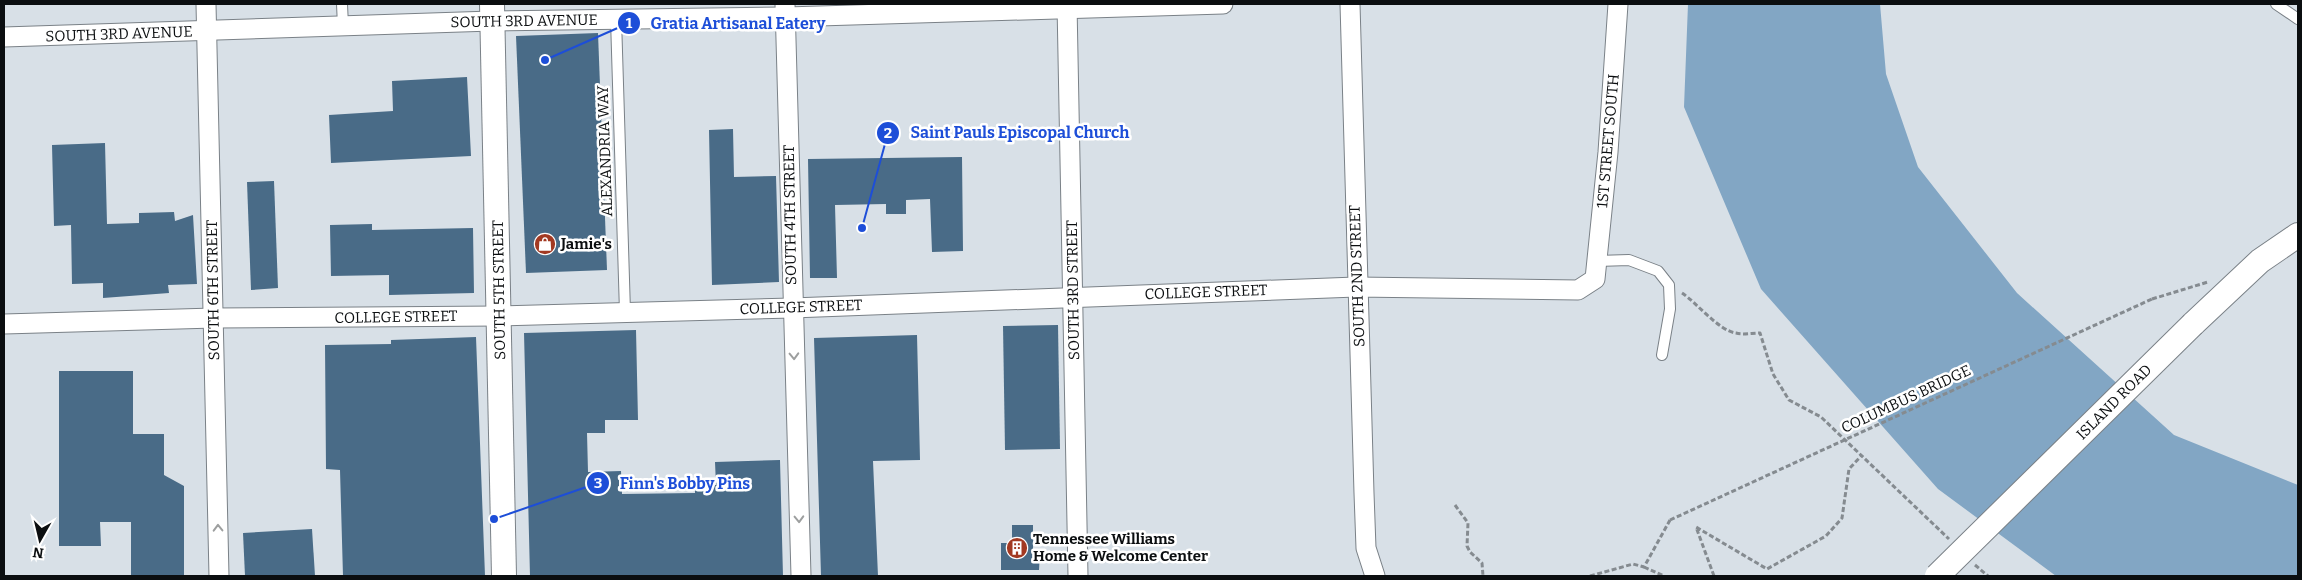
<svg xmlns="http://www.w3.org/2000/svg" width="2302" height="580" font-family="Bitter,serif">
<rect width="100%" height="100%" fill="#d8e0e7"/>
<!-- water -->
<path fill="#82a6c4" d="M1688 4H1880L1886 74 1918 167 2017 293 2174 435 2298 485V576H2056L1938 489 1761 289 1684 107Z"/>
<!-- building -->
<g fill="#496b87">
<path d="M598 33 607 270 526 273 516 36Z"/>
<path d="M467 77 471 156 331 163 329 115 393 111 392 81Z"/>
<path d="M733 129 734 177 776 176 779 282 712 285 709 130Z"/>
<path d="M105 143 107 224 139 223V213L174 212 175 221 193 215 197 284 168 285 169 293 103 298V283L72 284 71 225 54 226 52 145Z"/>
<path d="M962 157 963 251 932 252 930 199 906 200V214H886V204L835 205 837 278H810L808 159Z"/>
<path d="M274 181 278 288 251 290 247 182Z"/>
<path d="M372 224V230L473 228 474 293 389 295V275L331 276 330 225Z"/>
<path d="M1058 325 1060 449 1005 450 1003 326Z"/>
<path d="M636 330 638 420H605V433H587L588 472 621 471 622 494 695 493V486L716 485 715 462 780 460 783 576H530L524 333Z"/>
<path d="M917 335 920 460 873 461 878 576H821L814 338Z"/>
<path d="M476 337 485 576H343L340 470 326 469 325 345 391 344V340Z"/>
<path d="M59 371H133V434H164V475L184 486V576H131V522H100L101 546H59Z"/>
<path d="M1012 525H1033V552H1040L1039 570H1001V543H1012Z"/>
<path d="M312 529 315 576H245L243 533Z"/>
</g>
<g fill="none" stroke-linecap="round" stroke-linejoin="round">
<!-- service casing -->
<g stroke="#7a8187" stroke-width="12">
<g id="service">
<path d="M342 4 343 26"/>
<path d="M2276 4 2298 19"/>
<path d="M616 19 625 312"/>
<path d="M1597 261 1629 260 1658 271 1669 285 1670 309 1662 355"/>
</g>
</g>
<!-- minor casing -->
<g stroke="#7a8187" stroke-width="21">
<g id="minor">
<path d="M206 4 219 576"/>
<path d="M785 4 801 576"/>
<path d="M1067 4 1078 576"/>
<path d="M1350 4 1364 493 1366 548 1375 576"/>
<path d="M4 37 492 21 786 17 1223 4"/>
<path d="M4 324 214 318 499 316 792 308 1356 287 1578 290 1595 279 1608 152 1618 4"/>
</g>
</g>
<!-- tertiary casing -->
<g stroke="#7a8187" stroke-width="26">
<g id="tertiary">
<path d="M492 4 504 576"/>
<path d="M2193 324 2260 261 2298 235"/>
</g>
</g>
<!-- path -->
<g stroke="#858b90" stroke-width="3" stroke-dasharray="5 2.5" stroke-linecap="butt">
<path d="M1682 293C1697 303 1719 331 1736 333 1743 335 1752 333 1760 333L1773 374 1789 400 1821 417 1949 539"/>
<path d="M2152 299 2208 282"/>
<path d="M1455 505 1468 523 1467 546 1470 552 1482 563 1483 576"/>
<path d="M1975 565 1988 576"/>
<path d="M1644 567 1664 576"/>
<path d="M1590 576 1633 564 1644 567 1670 520"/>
<path d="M1714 576 1696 527 1767 569 1826 536 1842 518 1849 469 1862 455"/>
</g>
<!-- service -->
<use href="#service" stroke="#fff" stroke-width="10"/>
<!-- minor -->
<use href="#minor" stroke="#fff" stroke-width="19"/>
<!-- tertiary -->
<use href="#tertiary" stroke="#fff" stroke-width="24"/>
<!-- tertiary-bridge casing -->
<g stroke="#7a8187" stroke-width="26" stroke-linecap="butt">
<path id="tertiary-bridge" d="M1937 576 2193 324"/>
</g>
<!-- path-bridge -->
<path stroke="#858b90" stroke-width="3" stroke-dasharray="5 2.5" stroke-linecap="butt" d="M1670 520 2152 299"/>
<!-- tertiary-bridge -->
<use href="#tertiary-bridge" stroke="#fff" stroke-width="24"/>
</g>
<!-- one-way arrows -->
<defs><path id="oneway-chevron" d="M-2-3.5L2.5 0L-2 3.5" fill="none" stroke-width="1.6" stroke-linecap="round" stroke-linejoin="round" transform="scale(1.25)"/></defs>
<g stroke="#9d9f9f">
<use href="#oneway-chevron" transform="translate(794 356) rotate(88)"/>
<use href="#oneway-chevron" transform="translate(799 519) rotate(88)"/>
<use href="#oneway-chevron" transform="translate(218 528) rotate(-91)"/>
</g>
<!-- icons -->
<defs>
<g id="shop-disc" transform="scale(1.125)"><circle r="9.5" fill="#a23922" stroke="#fff"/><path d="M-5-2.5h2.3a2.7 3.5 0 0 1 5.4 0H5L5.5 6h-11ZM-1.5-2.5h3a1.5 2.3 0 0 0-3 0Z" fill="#fff"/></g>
<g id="building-disc" transform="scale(1.125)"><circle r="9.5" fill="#a23922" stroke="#fff"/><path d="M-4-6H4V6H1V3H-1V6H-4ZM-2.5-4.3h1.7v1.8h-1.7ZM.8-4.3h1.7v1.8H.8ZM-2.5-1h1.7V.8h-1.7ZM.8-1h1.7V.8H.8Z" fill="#fff"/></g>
</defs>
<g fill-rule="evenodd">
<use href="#shop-disc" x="545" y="244"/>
<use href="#building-disc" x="1017" y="548"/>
</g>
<g text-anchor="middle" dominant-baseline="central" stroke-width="5" stroke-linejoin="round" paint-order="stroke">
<!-- street labels -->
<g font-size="15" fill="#0b0e10" stroke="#fff">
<text transform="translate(524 21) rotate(-1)">SOUTH 3RD AVENUE</text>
<text transform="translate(119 34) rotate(-2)">SOUTH 3RD AVENUE</text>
<text transform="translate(1608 141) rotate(-85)">1ST STREET SOUTH</text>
<text transform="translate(605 151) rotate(-92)">ALEXANDRIA WAY</text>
<text transform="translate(790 215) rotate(-91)">SOUTH 4TH STREET</text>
<text transform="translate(1357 276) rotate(-92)">SOUTH 2ND STREET</text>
<text transform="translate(213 290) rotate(-91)">SOUTH 6TH STREET</text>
<text transform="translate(499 290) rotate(-91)">SOUTH 5TH STREET</text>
<text transform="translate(1073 290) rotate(-91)">SOUTH 3RD STREET</text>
<text transform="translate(1206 292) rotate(-2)">COLLEGE STREET</text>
<text transform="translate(801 307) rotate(-2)">COLLEGE STREET</text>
<text transform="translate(396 317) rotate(-1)">COLLEGE STREET</text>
<text transform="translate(1906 399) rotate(-25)">COLUMBUS BRIDGE</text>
<text transform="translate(2114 402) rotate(-45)">ISLAND ROAD</text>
</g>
<!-- poi labels -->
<g font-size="15" font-weight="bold" fill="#0b0e10" stroke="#fff" text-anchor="start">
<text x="561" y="244">Jamie's</text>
<text x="1033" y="539">Tennessee Williams<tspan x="1033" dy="17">Home &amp; Welcome Center</tspan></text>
</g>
</g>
<!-- callouts -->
<path fill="none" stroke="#1d4ed8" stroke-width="2" d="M545 60L629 23M862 228L888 133M494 519L598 483"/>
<g fill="#1d4ed8" stroke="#fff" stroke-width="2">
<circle cx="545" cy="60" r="5"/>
<circle cx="862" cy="228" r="5"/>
<circle cx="494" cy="519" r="5"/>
<circle cx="629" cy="23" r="12"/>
<circle cx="888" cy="133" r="12"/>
<circle cx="598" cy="483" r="12"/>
</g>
<g font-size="15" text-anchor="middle" font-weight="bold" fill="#fff">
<text x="629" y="28">1</text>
<text x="888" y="138">2</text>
<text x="598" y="488">3</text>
</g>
<g font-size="16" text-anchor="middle" font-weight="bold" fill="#1d4ed8" stroke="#fff" stroke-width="5" stroke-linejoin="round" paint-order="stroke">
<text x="738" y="29">Gratia Artisanal Eatery</text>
<text x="1020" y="138">Saint Pauls Episcopal Church</text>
<text x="685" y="489">Finn's Bobby Pins</text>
</g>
<!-- border -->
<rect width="2302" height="580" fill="none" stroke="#0b0e10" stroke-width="10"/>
<!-- north arrow -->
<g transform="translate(40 540) rotate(188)" stroke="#ffffff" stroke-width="4" paint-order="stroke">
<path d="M0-4L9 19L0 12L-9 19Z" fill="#0b0e10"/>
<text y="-8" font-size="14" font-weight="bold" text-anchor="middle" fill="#0b0e10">N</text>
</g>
</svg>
